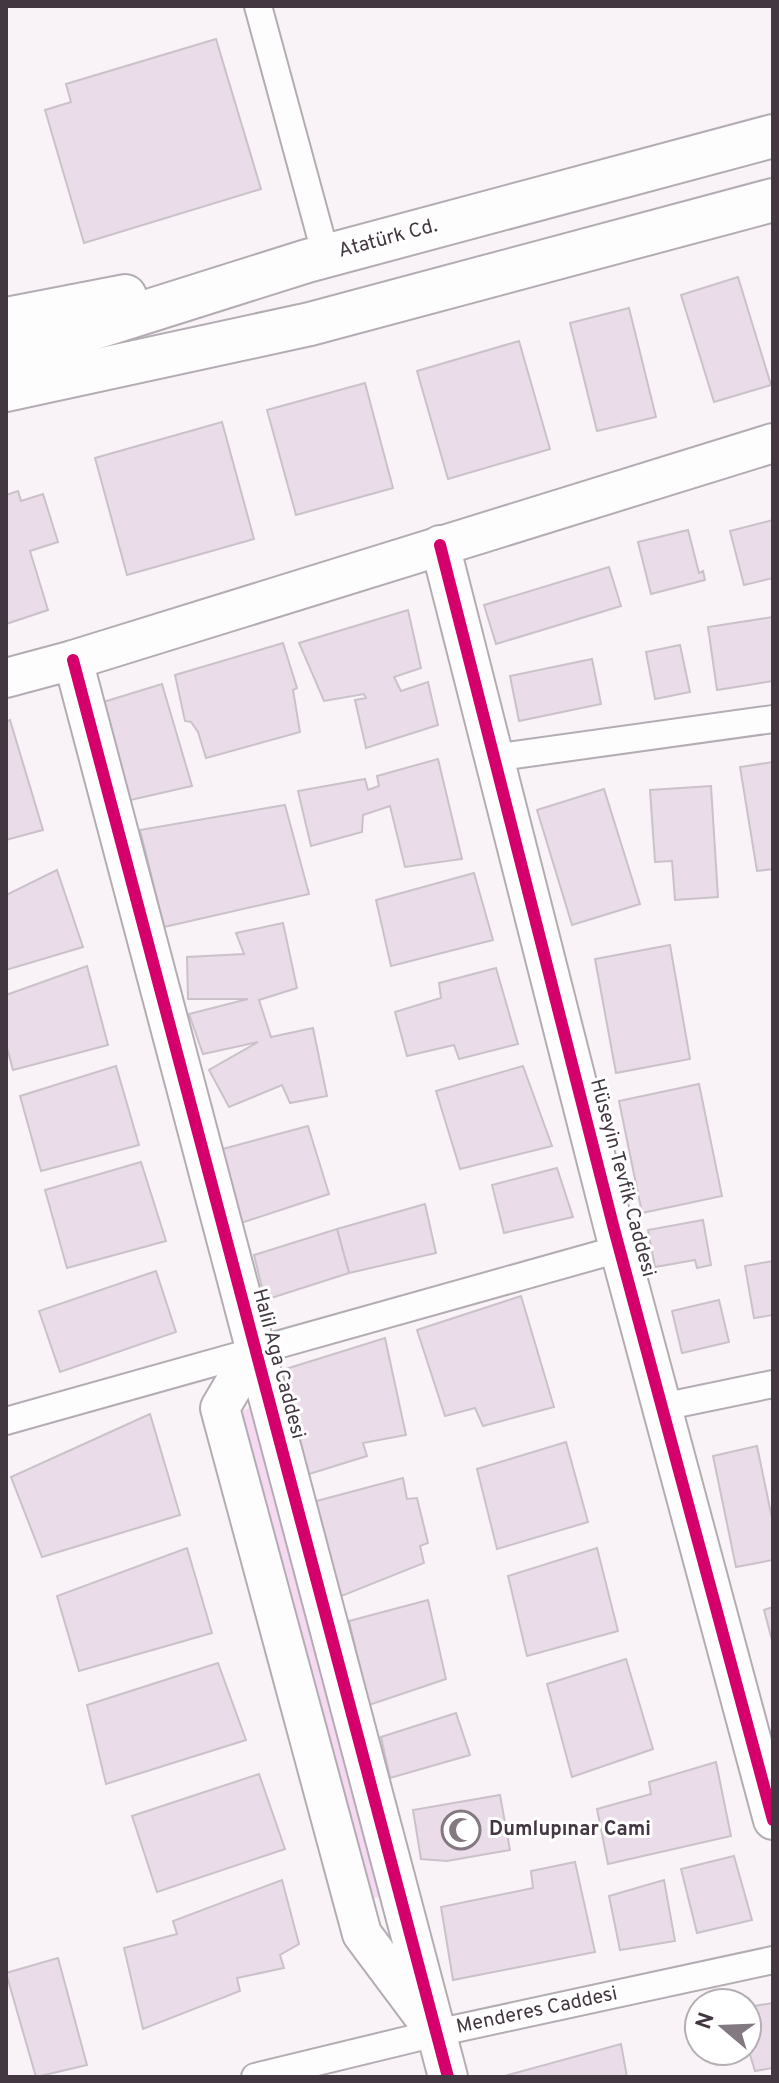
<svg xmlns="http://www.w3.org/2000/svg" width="779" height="2083" font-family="Overpass,sans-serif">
<rect width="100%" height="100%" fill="#f9f3f8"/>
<!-- green -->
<path fill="#f4d9f0" d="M268 1403 398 1896 353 1899 222 1416Z"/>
<!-- building -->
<g fill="#eadce8" stroke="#cac2c9" stroke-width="2">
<path d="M216 39 261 189 84 243 45 110 71 102 66 84Z"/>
<path d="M738 277 771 385 714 402 681 295Z"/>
<path d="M629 308 656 417 597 431 570 323Z"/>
<path d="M519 341 550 449 448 479 417 371Z"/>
<path d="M365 383 393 488 296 515 267 410Z"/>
<path d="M222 422 254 539 127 575 95 458Z"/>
<path d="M18 491 21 501 43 494 58 542 30 551 48 610 6 624V495Z"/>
<path d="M773 520V578L744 585 730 531Z"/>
<path d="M688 530 699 573 703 571 705 580 651 594 638 542Z"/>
<path d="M609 567 621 606 496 644 484 605Z"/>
<path d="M408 610 421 668 394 677 401 691 428 682 438 725 366 748 355 700 366 698 364 694 324 701 299 643Z"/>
<path d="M773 617V681L717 690 708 627Z"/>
<path d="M283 643 297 688 293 690 300 732 206 758 198 732 191 722 185 721 175 675Z"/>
<path d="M680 645 690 692 655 699 646 652Z"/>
<path d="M592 659 601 704 519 721 510 676Z"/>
<path d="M162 684 192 786 126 801 100 703Z"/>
<path d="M10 720 43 830 6 840V722Z"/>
<path d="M438 759 462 859 405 867 390 806 363 815 362 832 311 846 298 791 365 779 368 790 379 786 377 776Z"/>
<path d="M773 762V869L757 871 740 767Z"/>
<path d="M711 786 718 897 675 900 672 861 655 862 650 790Z"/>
<path d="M604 789 640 904 572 925 537 810Z"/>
<path d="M285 805 309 894 164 927 140 830Z"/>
<path d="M57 870 83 947 6 970V895Z"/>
<path d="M474 873 493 940 391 966 376 900Z"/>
<path d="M283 923 297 988 259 1000 271 1037 313 1028 327 1096 290 1103 282 1085 229 1107 209 1070 258 1042 203 1054 189 1014 248 999H188L187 957 244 954 236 933Z"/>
<path d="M670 945 690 1059 616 1073 595 959Z"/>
<path d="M87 966 108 1045 13 1070 6 1044V995Z"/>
<path d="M496 968 518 1044 459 1059 454 1045 407 1056 395 1012 441 998 439 983Z"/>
<path d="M116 1066 139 1145 41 1171 20 1096Z"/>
<path d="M523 1066 552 1146 460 1169 436 1091Z"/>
<path d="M699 1084 722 1196 642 1213 619 1101Z"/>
<path d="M308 1126 329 1194 241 1223 219 1150Z"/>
<path d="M141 1162 166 1241 67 1268 45 1190Z"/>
<path d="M557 1168 573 1217 504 1233 492 1185Z"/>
<path d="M425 1204 436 1253 349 1273 337 1229Z"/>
<path d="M703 1220 711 1265 697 1268 695 1260 655 1267 648 1230Z"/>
<path d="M337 1229 349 1273 265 1300 254 1255Z"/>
<path d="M773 1261V1315L754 1318 745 1266Z"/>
<path d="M156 1271 176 1332 60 1372 39 1311Z"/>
<path d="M521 1296 554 1407 483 1426 475 1408 445 1416 417 1330Z"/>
<path d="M719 1300 729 1342 682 1353 672 1311Z"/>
<path d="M385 1338 406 1435 363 1443 367 1456 306 1475 273 1373Z"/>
<path d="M150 1414 180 1515 42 1557 11 1477Z"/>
<path d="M566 1442 588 1522 497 1549 477 1469Z"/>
<path d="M757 1446 773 1523V1560L736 1567 713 1456Z"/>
<path d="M403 1478 407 1499 417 1498 428 1543 420 1546 424 1563 339 1597 309 1503Z"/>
<path d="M187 1548 212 1633 79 1671 57 1596Z"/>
<path d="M597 1548 618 1631 527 1656 508 1576Z"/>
<path d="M428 1600 446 1679 369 1705 349 1621Z"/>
<path d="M773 1607V1644L764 1610Z"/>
<path d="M626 1659 653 1749 572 1777 547 1684Z"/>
<path d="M218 1663 246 1740 106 1784 87 1705Z"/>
<path d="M456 1713 470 1755 390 1778 381 1737Z"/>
<path d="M716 1762 731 1836 608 1864 597 1809 651 1794 649 1782Z"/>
<path d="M259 1774 285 1849 157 1892 132 1816Z"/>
<path d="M500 1795 510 1850 447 1861 421 1859 413 1810Z"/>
<path d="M734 1856 752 1920 697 1933 681 1869Z"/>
<path d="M575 1862 595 1952 453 1980 441 1907 533 1888 531 1871Z"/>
<path d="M282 1880 299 1944 280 1955 284 1968 237 1978 240 1991 143 2029 124 1948 177 1934 173 1921Z"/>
<path d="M664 1880 675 1941 620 1950 609 1896Z"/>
<path d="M58 1958 87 2065 36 2077 6 1973Z"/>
<path d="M773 2003V2068L755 2071 747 2045V2007Z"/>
<path d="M621 2044 627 2077H501Z"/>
</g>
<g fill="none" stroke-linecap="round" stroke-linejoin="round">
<!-- street casing -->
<g stroke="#b4acb3" stroke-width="30">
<g id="street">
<path d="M258 6 326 256"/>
<path d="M492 758 773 719"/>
<path d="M662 1407 773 1384"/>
<path d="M6 1421 619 1249"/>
<path d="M255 2077 436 2033 773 1960"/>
</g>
</g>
<!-- secondary casing -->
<g stroke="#b4acb3" stroke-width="42">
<g id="secondary">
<path d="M440 545 614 1229 773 1820"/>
<path d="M73 660 448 2077"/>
<path d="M6 678 73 660 773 443"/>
<path d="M253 1352 220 1408 362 1934 424 2017"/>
</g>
</g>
<!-- primary casing -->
<g stroke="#b4acb3" stroke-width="46">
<g id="primary">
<path d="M6 319 125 296"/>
<path d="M6 356 307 261 773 136"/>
<path d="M6 390 310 324 773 200"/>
</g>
</g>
<!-- street -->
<use href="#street" stroke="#fefdfe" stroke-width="26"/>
<!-- secondary -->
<use href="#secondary" stroke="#fefdfe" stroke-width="38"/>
<!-- primary -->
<use href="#primary" stroke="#fefdfe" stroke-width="42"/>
<!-- cycleway casing -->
<g stroke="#fff" stroke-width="17">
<g id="cycleway">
<path d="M440 545 614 1229 773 1820"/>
<path d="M73 660 448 2077"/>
</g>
</g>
<!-- cycleway -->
<use href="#cycleway" stroke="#d6006c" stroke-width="12"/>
</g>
<!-- icons -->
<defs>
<g id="mosque-ring" transform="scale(2)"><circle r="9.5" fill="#fff" stroke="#837981" stroke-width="1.5"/><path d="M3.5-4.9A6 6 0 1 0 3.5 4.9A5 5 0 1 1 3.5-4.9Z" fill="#837981"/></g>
</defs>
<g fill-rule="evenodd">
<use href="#mosque-ring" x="461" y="1830"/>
</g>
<g text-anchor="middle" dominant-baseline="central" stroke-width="6" stroke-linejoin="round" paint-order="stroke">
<!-- street labels -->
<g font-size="20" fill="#433741" stroke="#fff">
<text transform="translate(388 239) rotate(-15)">Atatürk Cd.</text>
<text transform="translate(622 1178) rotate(75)">Hüseyin Tevfik Caddesi</text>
<text transform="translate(278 1364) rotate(75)">Halil Aga Caddesi</text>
<text transform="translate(537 2011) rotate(-12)">Menderes Caddesi</text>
</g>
<!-- poi labels -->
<g font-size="20" font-weight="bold" fill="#433741" stroke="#fff" text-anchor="start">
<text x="489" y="1830">Dumlupınar Cami</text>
</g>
</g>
<!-- border -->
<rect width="779" height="2083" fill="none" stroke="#433741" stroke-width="16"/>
<!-- north arrow -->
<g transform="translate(723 2027) rotate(289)"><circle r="38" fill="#ffffff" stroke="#b4afb3" stroke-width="2"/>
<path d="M0-6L14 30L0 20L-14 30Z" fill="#837981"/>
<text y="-12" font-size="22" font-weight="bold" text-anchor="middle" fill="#433741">N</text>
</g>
</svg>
